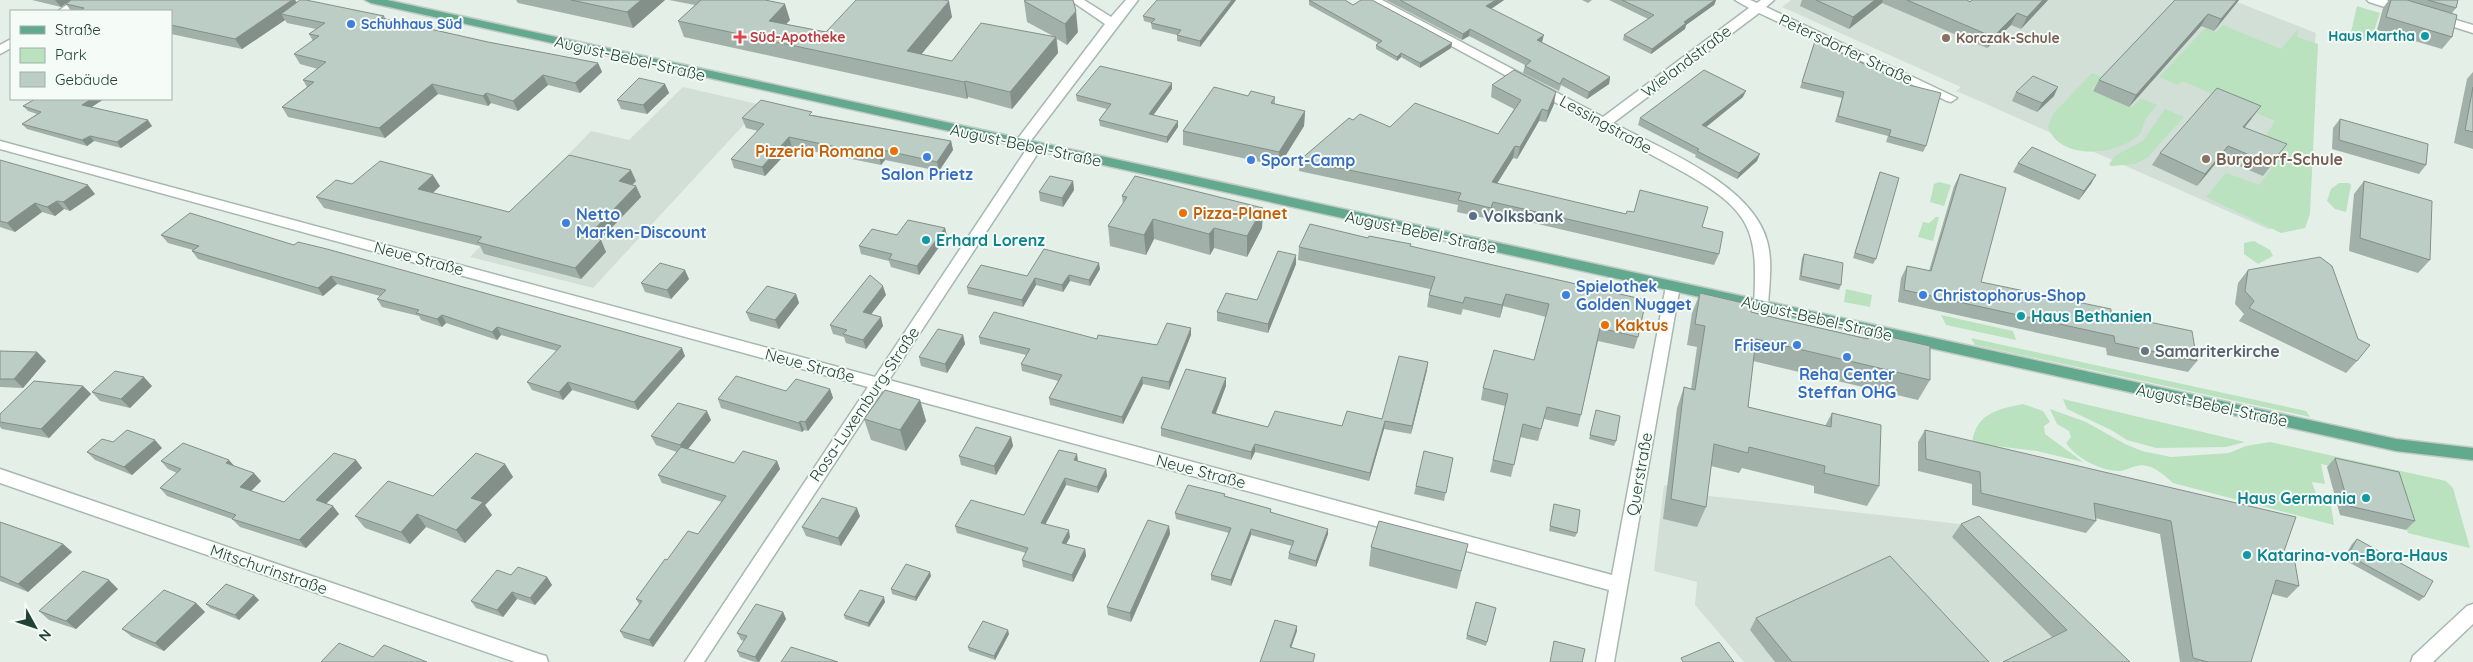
<svg xmlns="http://www.w3.org/2000/svg" width="2473" height="662" font-family="Quicksand,sans-serif">
<rect width="100%" height="100%" fill="#e4efe8"/>
<!-- built -->
<g fill="#d2dfd7">
<path d="M1791 0H2232L2316 33 2295 218 2281 228 2268 229 1977 100 1956 91 1961 87 1782 7Z"/>
<path d="M683 87 762 105 593 288 470 257 591 131 629 140Z"/>
<path d="M1664 485 1710 496 1969 525 2108 662H1744L1695 605 1697 582 1654 571Z"/>
</g>
<!-- green -->
<g fill="#bae2bf">
<path d="M2357 6 2380 13 2374 31 2380 33 2357 43 2349 41Z"/>
<path d="M2223 25 2281 49 2298 29 2297 37 2318 44 2310 214 2305 228 2281 233 2206 197 2226 173 2259 185 2280 157 2259 147 2275 121 2182 81 2178 85 2159 77 2205 28 2216 32Z"/>
<path d="M2092 73 2102 77 2091 90 2132 107 2141 98 2157 105C2154 109 2150 113 2147 117 2143 123 2143 130 2139 135 2116 156 2060 161 2048 127L2053 114Z"/>
<path d="M2165 109 2184 117 2147 158 2135 164 2111 166 2109 164 2116 155 2143 141Z"/>
<path d="M1939 182 1951 185 1944 206 1930 202 1934 184Z"/>
<path d="M2339 183H2349L2351 185 2346 212 2335 209 2327 201 2331 189Z"/>
<path d="M1936 217H1939L1933 241 1918 237 1923 222 1929 223Z"/>
<path d="M2254 241 2270 250 2273 256 2258 264 2244 254V243Z"/>
<path d="M1846 289 1872 295 1870 307 1844 302Z"/>
<path d="M1941 315 2013 331 2016 340 1946 325Z"/>
<path d="M1971 338 2306 411 2310 417 1975 345Z"/>
<path d="M2063 399 2245 442 2226 447 2156 448 2127 440 2111 430 2067 409Z"/>
<path d="M2023 404 2043 411 2050 422 2044 426 2045 434 2083 462 2037 451 1972 443C1976 413 1998 409 2023 404Z"/>
<path d="M2050 409 2086 422 2125 444 2142 451 2171 457 2229 453 2246 446 2270 442 2446 481 2453 488 2470 548 2408 533 2392 479 2321 464 2325 484 2312 482 2319 503 2331 506 2334 525 2173 483C2165 476 2157 468 2147 466 2138 463 2129 470 2120 471 2101 471 2077 459 2066 443L2071 437 2069 431 2057 424Z"/>
</g>
<g fill="none" stroke-linecap="round" stroke-linejoin="round">
<!-- minor casing -->
<g stroke="#a6b8af" stroke-width="3">
<g id="minor">
<path d="M74 0H88L72 11H58Z"/>
<path d="M1070 0H1084L1111 17 1126 0H1138L1026 147H1016L1014 144 1016 141 1105 24Z"/>
<path d="M1367 0H1382L1603 117 1749 8 1735 0H1750L1757 3 1761 0H1774L1766 7 1957 98 1951 102 1947 101 1759 13 1613 123C1661 149 1752 184 1767 241 1773 262 1769 285 1768 306L1766 310H1756L1754 306C1758 231 1753 212 1685 173Z"/>
<path d="M2367 0H2386L2410 9 2404 13 2369 2Z"/>
<path d="M2436 14 2473 25V33L2432 20 2430 18Z"/>
<path d="M11 39V48L0 54V45Z"/>
<path d="M0 141 875 377 1030 144H1040L1042 147 889 380 1612 575 1666 286 1668 282H1678L1680 286 1614 662H1596L1609 590 882 391 704 662H685L868 387 0 149Z"/>
<path d="M0 469 539 654 546 656 548 662H515L0 483Z"/>
<path d="M2473 604V624L2433 662H2411L2413 656 2467 606Z"/>
</g>
</g>
<!-- major casing -->
<g stroke="#c1cac6" stroke-width="3">
<path id="major" d="M365 0H387L2396 439 2473 448V460L2396 451 371 3Z"/>
</g>
<!-- minor -->
<use href="#minor" fill="#fff" fill-rule="evenodd"/>
<!-- major -->
<use href="#major" fill="#63a98d" fill-rule="evenodd"/>
</g>
<!-- wall -->
<g fill="#a1b0a9">
<path d="M32 0H71L61 7Z"/>
<path d="M71 0H295L297 2 384 16 386 19 488 42 598 63 602 72 580 93 548 85 518 111 491 103 488 106 438 94 385 138 288 117 282 107 307 87 303 80 318 69 300 64 294 54 313 41 309 34 316 29 287 23 285 20 242 49 171 34V11H71L66 4Z"/>
<path d="M516 0H665L633 28 518 3Z"/>
<path d="M669 0H765L790 20 786 24 826 32 952 17 921 54 952 61 1053 36 1027 22 1024 1 1026 0 1078 32 1067 45 1057 39 1058 53 1012 109 968 97 967 99 684 37 678 21 695 5Z"/>
<path d="M1236 0 1200 47 1177 41V35L1152 29 1151 23 1144 21 1143 16Z"/>
<path d="M1309 0 1353 5 1452 43 1451 48 1420 68 1401 57 1397 61 1376 49V45L1378 43 1309 5Z"/>
<path d="M1386 0H1504L1491 9 1542 42 1610 77 1609 84 1587 99 1561 85 1559 91 1523 73 1525 65 1469 36 1462 40Z"/>
<path d="M1582 0H1592L1588 3Z"/>
<path d="M1609 0H1716L1714 5 1686 25 1685 29 1651 54 1623 40 1624 35 1648 19Z"/>
<path d="M1802 0H1967L1970 2 1972 0H2048L2021 29 2011 25 1987 48 1882 3 1849 29 1800 6Z"/>
<path d="M2175 0H2239L2214 31 2201 26 2129 107 2093 91 2099 80Z"/>
<path d="M2389 0H2458L2456 8 2452 13V37L2442 49 2377 30 2383 8Z"/>
<path d="M1813 47 1926 146 1923 152 1886 142 1888 136 1835 122 1842 98 1800 88Z"/>
<path d="M2473 72V149L2454 143 2467 79Z"/>
<path d="M665 84 669 93 647 114 621 109 617 100Z"/>
<path d="M1492 85 1554 104 1546 122 1539 121 1517 159 1513 158 1497 184 1626 214 1702 227 1719 254 1714 265 1491 213 1489 219 1457 212 1458 205 1299 171 1300 160 1353 120 1390 127 1498 134 1514 109 1491 97Z"/>
<path d="M1172 89 1153 115 1178 127 1167 143 1100 126 1099 120 1107 109 1077 101 1076 95Z"/>
<path d="M2016 92 2054 96 2037 112 2012 101Z"/>
<path d="M1248 96 1275 97V104L1305 111 1304 126 1279 166 1183 145V131Z"/>
<path d="M1743 97 1706 127 1757 161 1737 179 1695 157 1696 155 1638 125 1640 118Z"/>
<path d="M104 99 91 107 152 126 121 148 94 141 87 146 27 129 22 124 37 114 28 111 23 106Z"/>
<path d="M813 115 951 141 953 150 939 171 885 160 881 165 792 147 765 176 734 168 731 159 758 131 746 128 742 118Z"/>
<path d="M2252 118 2245 127 2278 157 2263 176 2220 158 2197 186 2152 165 2160 153Z"/>
<path d="M2340 119 2426 165 2419 174 2332 149 2333 128Z"/>
<path d="M0 160 95 194 70 211 64 209 55 216 42 212 15 232 0 227Z"/>
<path d="M2018 163 2096 175 2079 200 2013 172Z"/>
<path d="M1880 172 1876 259 1873 264 1853 258 1878 177Z"/>
<path d="M1960 174 1981 282 2111 314 2197 361 2188 372 2107 355 2106 348 1898 302 1901 278 1907 266 1929 271 1954 186Z"/>
<path d="M636 181 632 185 636 186 641 197 600 240H601L606 252 581 279 484 254 480 246 324 208 316 197 352 184 440 186 433 193 509 212Z"/>
<path d="M1073 181 1074 190 1063 207 1040 201 1039 192Z"/>
<path d="M2364 181 2430 260 2418 273 2349 251 2354 194Z"/>
<path d="M1122 196 1263 208 1262 228 1247 257 1214 248 1210 255 1154 239 1146 255 1110 246 1108 226 1123 204Z"/>
<path d="M945 228 947 236 919 275 891 267 889 261 861 254 859 246 897 235Z"/>
<path d="M161 235 294 245 685 356 638 410 572 390 563 400 532 390 527 382 557 351 501 335 497 340 446 323 442 327 421 320 419 316 382 307 377 299 380 296 337 284 323 296 198 259 192 251 193 250 168 243Z"/>
<path d="M1368 238 1410 246 1638 337 1634 349 1598 341 1581 415 1578 427 1544 419 1538 441 1520 437 1511 477 1490 472 1505 406 1481 400 1483 388 1534 360 1546 317 1503 306 1500 318 1463 309 1461 315 1427 307 1430 289 1298 260 1299 247Z"/>
<path d="M1804 254 1841 285 1839 290 1799 280 1802 258Z"/>
<path d="M1296 264 1268 333 1217 321V312L1257 300Z"/>
<path d="M1100 269 1090 286 1070 281 1063 292 1036 285 1023 307 968 294 967 287 1027 276Z"/>
<path d="M2248 270 2357 361 2346 373 2239 321 2244 314 2235 304 2238 283Z"/>
<path d="M689 279 671 299 645 292 641 283Z"/>
<path d="M1700 293 1751 312 1865 338 1868 332 1930 380 1918 400 1753 361 1748 407 1825 426 1832 413 1879 486 1867 506 1814 493V486L1742 468 1739 473 1711 466 1706 507 1697 527 1663 519 1677 408 1684 387 1691 389 1697 347 1687 345 1692 313Z"/>
<path d="M796 294 799 303 779 329 750 321 746 312Z"/>
<path d="M886 295 871 314 883 326 866 349 846 343 844 337 833 334 830 325Z"/>
<path d="M963 335 965 344 947 373 921 366 919 357Z"/>
<path d="M1191 335 1169 390 1143 384 1123 424 1050 405 1049 398 1058 381 1022 371 1021 364 1026 355 980 344 979 337 1097 339 1157 345Z"/>
<path d="M0 351 37 352 46 361 23 388 0 387Z"/>
<path d="M1427 370 1411 434 1384 429 1369 481 1255 452 1251 460 1161 436V428L1226 386 1215 413 1268 427 1342 426 1382 419Z"/>
<path d="M83 386 91 394 49 438 2 429 0 427V414Z"/>
<path d="M152 386 130 408 100 401 92 392Z"/>
<path d="M830 389 833 398 808 431 804 430 802 432 721 408 718 399 786 391Z"/>
<path d="M920 400 926 421 906 451 871 440 864 419Z"/>
<path d="M1596 410 1616 441 1614 446 1589 439Z"/>
<path d="M711 420 688 449 734 463 777 461 780 469 653 647 624 638 620 631 639 604 636 599 667 560 698 534 722 502 662 483 658 475 677 452 656 445 651 436Z"/>
<path d="M1925 430 2283 554 2299 586 2287 598 2272 594 2251 662H2180L2160 534 2095 518 2096 521 2086 533 1972 505V484L1918 471V442Z"/>
<path d="M1011 437 1013 446 996 475 961 465 959 456Z"/>
<path d="M113 442 162 448 132 475 95 460 87 452Z"/>
<path d="M1453 458 1444 501 1414 494 1416 486Z"/>
<path d="M2335 458 2415 521 2406 530 2340 515 2327 467Z"/>
<path d="M356 460 362 468 326 503 339 514 306 548 240 527 232 519 167 496 160 488 177 473 168 469 161 461 234 466 261 481 251 491 284 502Z"/>
<path d="M1078 461 1106 469 1107 476 1098 493 1066 485 1045 524 1070 537 1066 544 1085 549 1086 556 1073 582 1023 567 1022 560 1026 553 957 533 955 526 1024 515Z"/>
<path d="M505 464 513 477 485 505 492 515 465 543 426 527 410 544 365 528 355 516 433 496Z"/>
<path d="M1225 494V496L1271 509V513L1328 534 1316 567 1288 559 1289 553 1292 546 1251 535 1231 586 1211 580V575L1229 533 1176 519 1175 513Z"/>
<path d="M1554 504 1577 533 1575 537 1549 531Z"/>
<path d="M860 516 841 546 806 536 802 527Z"/>
<path d="M0 522 63 544 72 552 28 592 0 581Z"/>
<path d="M1961 524 2130 662 2052 637 1952 537Z"/>
<path d="M1169 526 1170 534 1131 622 1108 615 1107 607Z"/>
<path d="M2357 539 2424 597 2419 601 2343 559 2352 544Z"/>
<path d="M1468 544 1457 589 1369 566 1371 547Z"/>
<path d="M511 575 547 577 552 585 535 605 517 599 503 617 476 608 471 601Z"/>
<path d="M931 576 916 601 892 594 891 589Z"/>
<path d="M118 589 76 629 49 620 39 611Z"/>
<path d="M259 600 239 620 210 608 206 604Z"/>
<path d="M885 602 869 627 845 619 844 615Z"/>
<path d="M1476 602 1496 608 1486 646 1466 639Z"/>
<path d="M196 603 205 612 164 651 132 637 122 629Z"/>
<path d="M783 612 786 619 759 662H755L740 657 737 651 744 641 741 640 737 633Z"/>
<path d="M1756 618 1989 662H1775L1750 630Z"/>
<path d="M1009 634 995 660 969 651 968 647Z"/>
</g>
<!-- shaded-wall -->
<g fill="#839089">
<path d="M55 0H71L61 7Z"/>
<path d="M292 0H295L300 9 281 14 285 20 242 49 235 39Z"/>
<path d="M641 0H665L633 28 627 12Z"/>
<path d="M1232 0H1236L1200 47V41Z"/>
<path d="M1496 0H1504L1485 13 1486 6Z"/>
<path d="M1715 0H1716L1714 5 1686 25 1685 29 1651 54 1652 49 1684 22Z"/>
<path d="M1875 0H1883L1882 3 1849 29 1853 17Z"/>
<path d="M2043 0H2048L2021 29 2027 17Z"/>
<path d="M2237 0H2239L2214 31 2221 19Z"/>
<path d="M949 1 952 17 911 67 907 51Z"/>
<path d="M785 4 790 20 774 37 769 21Z"/>
<path d="M1076 11 1078 32 1067 45 1065 24Z"/>
<path d="M2017 13 2011 25 1987 48 1993 37Z"/>
<path d="M2208 14 2201 26 2129 107 2136 95Z"/>
<path d="M1470 29 1469 36 1462 40 1463 34Z"/>
<path d="M1544 35 1542 42 1535 47 1537 40Z"/>
<path d="M1056 37 1058 53 1012 109 1010 92Z"/>
<path d="M1452 43 1451 48 1420 68V63Z"/>
<path d="M1401 53V57L1397 61V57Z"/>
<path d="M598 63 602 72 580 93 575 83Z"/>
<path d="M543 75 548 85 518 111 513 101Z"/>
<path d="M1610 77 1609 84 1587 99 1589 92Z"/>
<path d="M965 81 968 97 967 99 964 82Z"/>
<path d="M1172 83V89L1150 120 1149 114Z"/>
<path d="M432 84 438 94 385 138 379 128Z"/>
<path d="M665 84 669 93 647 114 643 105Z"/>
<path d="M2058 87 2054 96 2037 112 2042 103Z"/>
<path d="M1746 91 1743 97 1700 132 1702 125Z"/>
<path d="M1556 92 1554 104 1546 122 1548 111Z"/>
<path d="M486 93 491 103 488 106 483 96Z"/>
<path d="M91 99H104L87 110 82 105Z"/>
<path d="M2261 106 2252 118 2235 139 2243 127Z"/>
<path d="M1542 109 1539 121 1517 159 1520 147Z"/>
<path d="M1305 111 1304 126 1279 166V152Z"/>
<path d="M148 120 152 126 121 148 117 142Z"/>
<path d="M1178 121V127L1167 143V137Z"/>
<path d="M90 136 94 141 87 146 82 140Z"/>
<path d="M789 137 792 147 765 176 762 167Z"/>
<path d="M951 141 953 150 939 171 937 162Z"/>
<path d="M1515 146 1513 158 1490 194 1492 182Z"/>
<path d="M2228 146 2220 158 2197 186 2205 174Z"/>
<path d="M883 150 885 160 881 165 879 156Z"/>
<path d="M1760 154 1757 161 1737 179 1739 173Z"/>
<path d="M631 170 636 181 624 193 619 181Z"/>
<path d="M433 175 440 186 425 200 418 189Z"/>
<path d="M2096 175 2091 184 2079 200 2084 191Z"/>
<path d="M1073 181 1074 190 1063 207 1062 198Z"/>
<path d="M88 185 95 194 70 211 63 202Z"/>
<path d="M636 186 641 197 592 248 587 237Z"/>
<path d="M57 201 64 209 55 216 47 207Z"/>
<path d="M1493 202 1491 213 1489 219 1491 208Z"/>
<path d="M35 203 42 212 15 232 7 223Z"/>
<path d="M1263 208 1262 228 1247 257V236Z"/>
<path d="M1153 219 1154 239 1146 255 1144 235Z"/>
<path d="M945 228 947 236 919 275 917 266Z"/>
<path d="M1214 228V248L1210 255 1209 234Z"/>
<path d="M601 240 606 252 581 279 575 268Z"/>
<path d="M1296 255V264L1268 333V324Z"/>
<path d="M1099 263 1100 269 1090 286 1089 280Z"/>
<path d="M685 270 689 279 671 299 667 290Z"/>
<path d="M1069 275 1070 281 1063 292 1062 285Z"/>
<path d="M331 276 337 284 323 296 318 288Z"/>
<path d="M1035 278 1036 285 1023 307 1022 300Z"/>
<path d="M883 286 886 295 866 321 863 312Z"/>
<path d="M796 294 799 303 779 329 775 320Z"/>
<path d="M1506 294 1500 318 1502 305Z"/>
<path d="M442 315 446 323 442 327 437 319Z"/>
<path d="M881 317 883 326 866 349 863 340Z"/>
<path d="M497 327 501 335 497 340 492 332Z"/>
<path d="M1191 328V335L1169 390V382Z"/>
<path d="M963 335 965 344 947 373 945 364Z"/>
<path d="M682 348 685 356 638 410 634 402Z"/>
<path d="M37 352 46 361 23 388 14 379Z"/>
<path d="M1428 362 1427 370 1411 434 1412 426Z"/>
<path d="M144 377 152 386 130 408 121 399Z"/>
<path d="M1142 377 1143 384 1123 424 1122 417Z"/>
<path d="M1226 378V386L1213 421 1212 413Z"/>
<path d="M568 382 572 390 563 400 559 392Z"/>
<path d="M83 386 91 394 49 438 41 429Z"/>
<path d="M830 389 833 398 808 431 805 422Z"/>
<path d="M920 400 926 421 906 451 900 430Z"/>
<path d="M707 411 711 420 684 454 680 445Z"/>
<path d="M800 421 804 430 802 432 799 423Z"/>
<path d="M1385 421 1384 429 1369 481 1370 473Z"/>
<path d="M1011 437 1013 446 996 475 994 466Z"/>
<path d="M155 440 162 448 132 475 124 467Z"/>
<path d="M1255 444V452L1251 460V452Z"/>
<path d="M1077 454 1078 461 1074 460Z"/>
<path d="M229 460 236 468 226 463Z"/>
<path d="M356 460 362 468 322 508 316 500Z"/>
<path d="M777 461 780 469 653 647 649 640Z"/>
<path d="M505 464 513 477 485 505 492 515 465 543 456 530 471 498Z"/>
<path d="M1106 469 1107 476 1098 493 1097 487Z"/>
<path d="M254 473 261 481 247 495 240 487Z"/>
<path d="M1065 478 1066 485 1043 529 1041 523Z"/>
<path d="M333 506 339 514 306 548 299 540Z"/>
<path d="M857 508 860 516 841 546 838 538Z"/>
<path d="M417 514 426 527 410 544 401 532Z"/>
<path d="M1169 526 1170 534 1131 622 1130 613Z"/>
<path d="M1251 529V535L1231 586V580Z"/>
<path d="M1328 529V534L1316 567V561Z"/>
<path d="M1069 530 1070 537 1063 550 1062 543Z"/>
<path d="M63 544 72 552 28 592 18 584Z"/>
<path d="M1085 549 1086 556 1073 582 1072 575Z"/>
<path d="M930 572 931 576 916 601 915 597Z"/>
<path d="M547 577 552 585 535 605 530 598Z"/>
<path d="M109 580 118 589 76 629 66 621Z"/>
<path d="M512 592 517 599 503 617 497 610Z"/>
<path d="M254 595 259 600 239 620 235 615Z"/>
<path d="M884 597 885 602 869 627 868 623Z"/>
<path d="M196 603 205 612 164 651 155 643Z"/>
<path d="M783 612 786 619 759 662H758L755 657Z"/>
<path d="M1297 626V631L1290 651V647Z"/>
<path d="M1008 630 1009 634 995 660 994 656Z"/>
</g>
<!-- building -->
<g fill="#bbcdc4" stroke="#839089">
<path d="M71 0H292L235 39 171 25V11H80L84 8 66 4Z"/>
<path d="M300 0H306L384 16 381 18 488 42 598 63 575 83 543 75 513 101 486 93 483 96 432 84 379 128 282 107 314 82 303 80 326 62 294 54 319 36 309 34 325 23 281 14Z"/>
<path d="M571 0H641L627 12Z"/>
<path d="M701 0H765L785 4 769 21 826 32 856 0H944L949 1 907 51 952 61 981 23 1056 37 1010 92 965 81 964 82 678 21Z"/>
<path d="M1026 0H1073L1076 11 1065 24 1024 1Z"/>
<path d="M1157 0H1232L1200 41 1177 35 1181 30 1151 23 1155 19 1143 16Z"/>
<path d="M1309 0H1345L1353 5 1361 0H1372L1452 43 1420 63 1401 53 1397 57 1376 45 1382 41Z"/>
<path d="M1400 0H1496L1486 6 1544 35 1537 40 1610 77 1589 92 1563 78 1560 84 1525 66 1531 61 1470 29 1463 34Z"/>
<path d="M1622 0H1715L1684 22 1686 23 1652 49 1624 35 1654 15Z"/>
<path d="M1816 0H1875L1853 17Z"/>
<path d="M1907 0H1967L1970 2 1972 0H2043L2027 17 2017 13 1993 37Z"/>
<path d="M2175 0H2237L2221 19 2208 14 2136 95 2099 80Z"/>
<path d="M2391 0H2407L2457 15 2452 37 2386 17Z"/>
<path d="M2428 0H2458L2456 8Z"/>
<path d="M1815 41 1909 85 1941 93 1926 146 1889 136 1891 130 1838 116 1844 92 1802 82Z"/>
<path d="M1100 66 1172 83 1149 114 1178 121 1167 137 1099 120 1111 104 1076 95Z"/>
<path d="M1514 70 1556 92 1548 111 1542 109 1520 147 1515 146 1492 182 1626 214 1627 211 1634 212 1640 190 1708 207 1702 227 1723 232 1719 254 1493 202 1491 208 1458 200 1461 193 1300 160 1349 118 1353 120 1360 114 1390 127 1415 103 1498 134 1521 100 1492 85Z"/>
<path d="M1704 70 1746 91 1702 125 1760 154 1739 173 1697 151 1699 149 1640 118Z"/>
<path d="M2033 76 2058 87 2042 103 2016 92Z"/>
<path d="M639 78 665 84 643 105 617 100Z"/>
<path d="M1214 87 1248 96 1251 91 1275 97 1271 103 1305 111 1279 152 1183 131Z"/>
<path d="M2473 87V132L2465 130Z"/>
<path d="M2217 88 2261 106 2243 127 2287 144 2271 164 2228 146 2205 174 2160 153Z"/>
<path d="M35 99H91L82 105 148 120 117 142 90 136 82 140 22 124 41 112 23 106Z"/>
<path d="M761 100 812 112 809 115 951 141 937 162 883 150 879 156 789 137 762 167 731 159 764 124 742 118Z"/>
<path d="M2340 119 2428 144 2426 165 2339 140Z"/>
<path d="M2032 147 2096 175 2084 191 2018 163Z"/>
<path d="M569 155 631 170 619 181 636 186 587 237 601 240 575 268 477 242 482 237 316 197 336 180 352 184 380 161 433 175 418 189 509 212Z"/>
<path d="M0 160 88 185 63 202 57 201 47 207 35 203 7 223 0 221Z"/>
<path d="M1880 172 1899 178 1876 259 1855 253Z"/>
<path d="M1960 174 2006 188 1981 282 2111 309V314L2192 331 2197 361 2115 343 2114 336 1904 290 1907 266 1931 271Z"/>
<path d="M1050 176 1073 181 1062 198 1039 192Z"/>
<path d="M1135 176 1263 208 1247 236 1214 228 1209 234 1153 219 1144 235 1108 226 1127 197 1122 196Z"/>
<path d="M2364 181 2432 201 2430 260 2360 238Z"/>
<path d="M190 213 294 245 298 242 327 249 682 348 634 402 568 382 559 392 527 382 561 346 497 327 492 332 442 315 437 319 416 313 419 310 377 299 386 290 331 276 318 288 192 251 199 246 161 235Z"/>
<path d="M908 220 945 228 917 266 889 259 892 254 859 246 872 229 897 235Z"/>
<path d="M1310 224 1368 238 1369 236 1411 244 1410 246 1646 300 1638 337 1600 328 1581 415 1547 407 1541 429 1523 424 1514 465 1493 460 1508 394 1483 388 1494 350 1534 360 1549 304 1506 294 1502 305 1465 297 1463 303 1429 295 1435 277 1299 247Z"/>
<path d="M1044 249 1099 263 1089 280 1069 275 1062 285 1035 278 1022 300 967 287 981 265 1027 276Z"/>
<path d="M1278 251 1296 255 1268 324 1217 312 1226 293 1257 300Z"/>
<path d="M1804 254 1843 263 1841 285 1801 276Z"/>
<path d="M2320 257 2332 266 2358 339 2370 345 2357 361 2249 308 2254 301 2245 291 2248 270Z"/>
<path d="M660 263 685 270 667 290 641 283Z"/>
<path d="M870 275 883 286 863 312 881 317 863 340 843 334 847 330 830 325Z"/>
<path d="M767 286 796 294 775 320 746 312Z"/>
<path d="M1700 293 1752 305 1751 312 1780 319 1868 339V332L1930 346V380L1756 339 1748 407 1831 427 1832 413 1881 425 1879 486 1824 473 1825 466 1749 447 1748 453 1714 444 1706 507 1671 499 1684 387 1695 390 1705 326 1695 324Z"/>
<path d="M994 312 1097 339 1098 335 1157 345 1167 323 1191 328 1169 382 1142 377 1122 417 1049 398 1062 375 1021 364 1030 349 979 337Z"/>
<path d="M938 329 963 335 945 364 919 357Z"/>
<path d="M0 351 37 352 14 379H0Z"/>
<path d="M1399 356 1428 362 1412 426 1385 421 1370 473 1255 444 1251 452 1161 428 1186 369 1226 378 1212 413 1268 427 1275 411 1342 426 1347 411 1382 419Z"/>
<path d="M115 371 144 377 121 399 92 392Z"/>
<path d="M736 376 786 391 796 379 830 389 805 422 800 421 799 423 718 399Z"/>
<path d="M34 381 83 386 41 429 0 422V414Z"/>
<path d="M885 390 920 400 900 430 864 419Z"/>
<path d="M678 403 707 411 680 445 651 436Z"/>
<path d="M1596 410 1620 416 1616 441 1590 435Z"/>
<path d="M976 427 1011 437 994 466 959 456Z"/>
<path d="M127 430 155 440 124 467 87 452 102 439 113 442Z"/>
<path d="M1925 430 2296 517 2283 554 2294 557 2299 586 2276 580 2251 662H2208L2193 658 2171 521 2094 503 2096 521 1981 493 1980 472 1926 459Z"/>
<path d="M183 443 229 460 226 463 254 473 240 487 284 502 334 453 356 460 316 500 333 506 299 540 232 519 236 515 160 488 181 469 161 461Z"/>
<path d="M681 447 734 463 743 451 777 461 649 640 620 631 642 601 636 599 665 559 667 560 688 531 698 534 726 496 658 475Z"/>
<path d="M1059 450 1077 454 1074 460 1106 469 1097 487 1065 478 1041 523 1069 530 1062 543 1085 549 1072 575 1022 560 1028 548 955 526 971 500 1024 515Z"/>
<path d="M1424 451 1453 458 1446 493 1416 486Z"/>
<path d="M476 453 505 464 471 498 483 502 456 530 417 514 401 532 355 516 388 481 433 496Z"/>
<path d="M2335 458 2399 472 2415 521 2349 506Z"/>
<path d="M1188 485 1225 494 1224 496 1271 509 1270 512 1328 529 1316 561 1289 553 1294 541 1251 529 1231 580 1211 575 1231 528 1175 513Z"/>
<path d="M822 498 857 508 838 538 802 527Z"/>
<path d="M1554 504 1580 510 1577 533 1550 526Z"/>
<path d="M1979 516 2130 662H2003L2067 630 1961 524Z"/>
<path d="M1148 520 1169 526 1130 613 1107 607Z"/>
<path d="M1379 521 1468 544 1461 571 1371 547Z"/>
<path d="M0 522 63 544 18 584 0 576Z"/>
<path d="M2357 539 2433 581 2424 597 2348 555Z"/>
<path d="M1890 556 1989 662H1792L1756 618Z"/>
<path d="M906 564 930 572 915 597 891 589Z"/>
<path d="M518 567 547 577 530 598 512 592 497 610 471 601 497 570 511 575Z"/>
<path d="M83 571 109 580 66 621 39 611Z"/>
<path d="M226 584 254 595 235 615 206 604Z"/>
<path d="M164 590 196 603 155 643 122 629Z"/>
<path d="M860 590 884 597 868 623 844 615Z"/>
<path d="M1476 602 1496 608 1487 642 1467 635Z"/>
<path d="M756 604 783 612 755 657 737 651 747 636 737 633Z"/>
<path d="M1275 620 1297 626 1290 647 1315 654 1313 662H1260Z"/>
<path d="M983 621 1008 630 994 656 968 647Z"/>
<path d="M1554 641 1585 649 1582 662H1550Z"/>
<path d="M1719 642 1734 662H1683L1681 658Z"/>
<path d="M339 643 373 657 384 645 427 662H321Z"/>
<path d="M791 647 838 662H781Z"/>
</g>
<!-- markers -->
<g fill="#3f7fe0" stroke="#f5fbf7" stroke-width="2">
<circle cx="351" cy="24" r="5"/>
<circle cx="927" cy="157" r="5"/>
<circle cx="1251" cy="160" r="5"/>
<circle cx="566" cy="223" r="5"/>
<circle cx="1566" cy="295" r="5"/>
<circle cx="1923" cy="295" r="5"/>
<circle cx="1797" cy="345" r="5"/>
<circle cx="1847" cy="357" r="5"/>
</g>
<g fill="#0f9aa8" stroke="#f5fbf7" stroke-width="2">
<circle cx="2425" cy="36" r="5"/>
<circle cx="926" cy="240" r="5"/>
<circle cx="2021" cy="316" r="5"/>
<circle cx="2366" cy="498" r="5"/>
<circle cx="2247" cy="555" r="5"/>
</g>
<path fill="#e0444e" stroke="#f5fbf7" stroke-width="2" d="M737.5 29.5h5v5h5v5h-5v5h-5v-5h-5v-5h5z"/>
<g fill="#8d6e63" stroke="#f5fbf7" stroke-width="2">
<circle cx="1946" cy="38" r="5"/>
<circle cx="2206" cy="159" r="5"/>
</g>
<g fill="#e8710a" stroke="#f5fbf7" stroke-width="2">
<circle cx="894" cy="151" r="5"/>
<circle cx="1183" cy="213" r="5"/>
<circle cx="1605" cy="325" r="5"/>
</g>
<circle fill="#5c6f8a" stroke="#f5fbf7" stroke-width="2" cx="1473" cy="216" r="5"/>
<circle fill="#6b7280" stroke="#f5fbf7" stroke-width="2" cx="2145" cy="351" r="5"/>
<g text-anchor="middle" dominant-baseline="central" stroke-width="4" stroke-linejoin="round" paint-order="stroke">
<!-- far-shop labels -->
<g font-size="14" font-weight="bold" fill="#366cbe" stroke="#f5fbf7" text-anchor="start">
<text x="361" y="24">Schuhhaus Süd</text>
</g>
<!-- far-culture labels -->
<g font-size="14" font-weight="bold" fill="#0d838f" stroke="#f5fbf7" text-anchor="end">
<text x="2415" y="36">Haus Martha</text>
</g>
<!-- far-health labels -->
<g font-size="14" font-weight="bold" fill="#be3a42" stroke="#f5fbf7" text-anchor="start">
<text x="750" y="37">Süd-Apotheke</text>
</g>
<!-- far-education labels -->
<g font-size="14" font-weight="bold" fill="#785e54" stroke="#f5fbf7" text-anchor="start">
<text x="1956" y="38">Korczak-Schule</text>
</g>
<!-- street labels -->
<g font-size="16" fill="#214335" stroke="#f5fbf7">
<text transform="translate(1846 49) rotate(25)">Petersdorfer Straße</text>
<text transform="translate(630 58) rotate(13)">August-Bebel-Straße</text>
<text transform="translate(1686 61) rotate(-37)">Wielandstraße</text>
<text transform="translate(1606 124) rotate(29)">Lessingstraße</text>
<text transform="translate(1026 145) rotate(12)">August-Bebel-Straße</text>
<text transform="translate(1421 232) rotate(12)">August-Bebel-Straße</text>
<text transform="translate(419 258) rotate(15)">Neue Straße</text>
<text transform="translate(1817 318) rotate(13)">August-Bebel-Straße</text>
<text transform="translate(810 365) rotate(15)">Neue Straße</text>
<text transform="translate(864 404) rotate(-56)">Rosa-Luxemburg-Straße</text>
<text transform="translate(2212 405) rotate(12)">August-Bebel-Straße</text>
<text transform="translate(1201 471) rotate(15)">Neue Straße</text>
<text transform="translate(1639 474) rotate(-80)">Querstraße</text>
<text transform="translate(269 569) rotate(19)">Mitschurinstraße</text>
</g>
<!-- food labels -->
<g font-size="16" font-weight="bold" fill="#c56008" stroke="#f5fbf7" text-anchor="start">
<text x="884" y="151" text-anchor="end">Pizzeria Romana</text>
<text x="1193" y="213">Pizza-Planet</text>
<text x="1615" y="325">Kaktus</text>
</g>
<!-- education labels -->
<g font-size="16" font-weight="bold" fill="#785e54" stroke="#f5fbf7" text-anchor="start">
<text x="2216" y="159">Burgdorf-Schule</text>
</g>
<!-- shop labels -->
<g font-size="16" font-weight="bold" fill="#366cbe" stroke="#f5fbf7" text-anchor="start">
<text x="1261" y="160">Sport-Camp</text>
<text x="927" y="174" text-anchor="middle">Salon Prietz</text>
<text x="576" y="214">Netto<tspan x="576" dy="18">Marken-Discount</tspan></text>
<text x="1576" y="286">Spielothek<tspan x="1576" dy="18">Golden Nugget</tspan></text>
<text x="1933" y="295">Christophorus-Shop</text>
<text x="1787" y="345" text-anchor="end">Friseur</text>
<text x="1847" y="374" text-anchor="middle">Reha Center<tspan x="1847" dy="18">Steffan OHG</tspan></text>
</g>
<!-- service labels -->
<g font-size="16" font-weight="bold" fill="#4e5e75" stroke="#f5fbf7" text-anchor="start">
<text x="1483" y="216">Volksbank</text>
</g>
<!-- culture labels -->
<g font-size="16" font-weight="bold" fill="#0d838f" stroke="#f5fbf7" text-anchor="start">
<text x="936" y="240">Erhard Lorenz</text>
<text x="2031" y="316">Haus Bethanien</text>
<text x="2356" y="498" text-anchor="end">Haus Germania</text>
<text x="2257" y="555">Katarina-von-Bora-Haus</text>
</g>
<!-- worship labels -->
<g font-size="16" font-weight="bold" fill="#5b616d" stroke="#f5fbf7" text-anchor="start">
<text x="2155" y="351">Samariterkirche</text>
</g>
</g>
<!-- legend -->
<rect x="10" y="10" width="162" height="90" fill="#f5fbf7" stroke="#a0b1a9"/>
<rect x="20" y="26" width="25" height="8" fill="#63a98d" stroke="#a0b1a9"/>
<text x="55" y="35" font-size="15" fill="#214335">Straße</text>
<rect x="20" y="48" width="25" height="15" fill="#bae2bf" stroke="#a0b1a9"/>
<text x="55" y="60" font-size="15" fill="#214335">Park</text>
<rect x="20" y="72" width="25" height="15" fill="#bbcdc4" stroke="#a0b1a9"/>
<text x="55" y="85" font-size="15" fill="#214335">Gebäude</text>
<!-- north arrow -->
<g transform="translate(35 627) rotate(130)" stroke="#f5fbf7" stroke-width="4" paint-order="stroke">
<path d="M0-4L9 19L0 12L-9 19Z" fill="#214335"/>
<text y="-8" font-size="14" font-weight="bold" text-anchor="middle" fill="#214335">N</text>
</g>
</svg>
